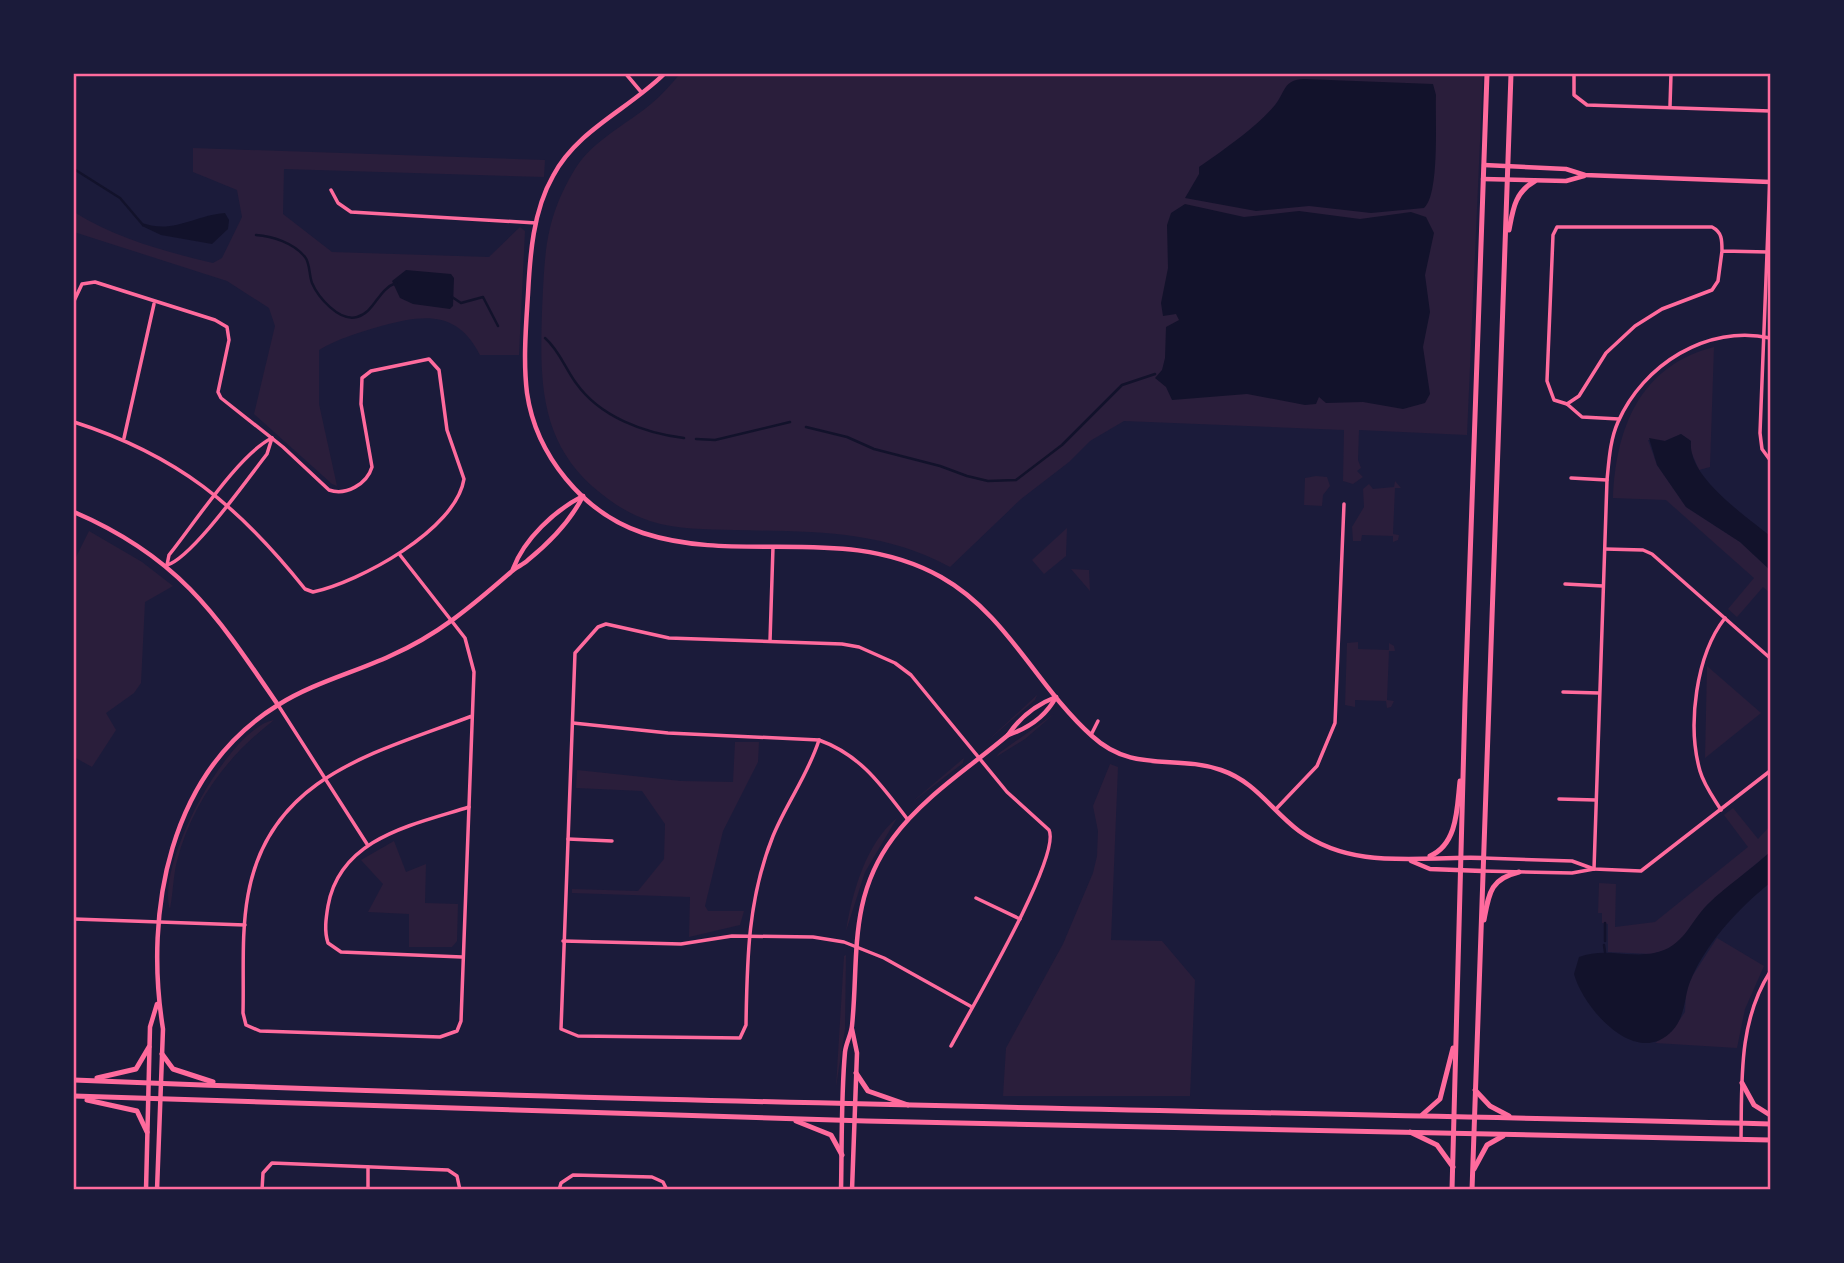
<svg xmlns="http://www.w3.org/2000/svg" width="1844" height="1263" font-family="'Public Sans',sans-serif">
<rect width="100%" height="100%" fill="#1b1b3a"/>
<!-- green -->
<g fill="#2a1e3b">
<path d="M680 74H1483L1467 435 1359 430 1358 460 1361 468 1357 471 1363 477 1353 484 1343 481 1344 430 1124 421 1090 441 1069 462 1021 499 950 567C879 529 812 532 734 530 706 529 678 530 650 521 628 514 609 501 592 486 539 438 540 378 542 311 545 253 544 221 575 169 592 141 627 124 651 104 662 95 671 84 680 74Z"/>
<path d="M193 148 545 160 544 177 284 169 283 214 332 252 489 257 520 227 525 231 519 355H480C457 309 422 315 381 326 358 333 339 338 319 350V404L337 486 332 484 254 414 275 326 269 308 227 281 74 232V212C115 238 166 252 213 263L222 258 242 217 237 190 193 172Z"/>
<path d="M1714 347 1710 467 1699 470 1690 449 1691 441 1681 434 1665 441 1648 440 1657 465 1686 507 1740 542 1770 570V593L1763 587 1737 617 1728 609 1754 578 1666 500 1613 498C1616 429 1639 366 1714 347Z"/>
<path d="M1316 476 1327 477 1330 486 1323 495 1322 506 1304 505 1305 478Z"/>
<path d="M1395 481 1401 488H1395L1393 534 1399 535 1398 540 1393 542V536L1362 535 1361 541H1353L1352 527 1364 507 1363 489 1369 484 1373 489 1394 487Z"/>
<path d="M1067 528 1066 556 1044 574 1032 560Z"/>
<path d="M89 531 142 562 173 586 145 602 141 683 134 693 106 713 116 730 92 767 74 757V561Z"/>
<path d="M1071 569 1089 570 1090 591Z"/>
<path d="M1358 642V649L1389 650V643L1394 646 1395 651H1389L1387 700 1394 701 1391 707 1387 708 1386 701 1355 700V707L1345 705 1347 643Z"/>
<path d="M1707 666 1761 713 1705 758Z"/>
<path d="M1037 695 1035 700 985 743Z"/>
<path d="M1054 714 1025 739 996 757 999 753Z"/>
<path d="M274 720C227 756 192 803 177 861 173 877 173 894 170 909 155 866 228 728 274 720Z"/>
<path d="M735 742H759L758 762 723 831 705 906 708 911H744L740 925 689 937 690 897 572 893V889L638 891 664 859 665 824 642 791 576 788 577 770 681 781 733 782Z"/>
<path d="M964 758 963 763 911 803Z"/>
<path d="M1110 764 1118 767 1111 940 1162 941 1195 980 1190 1096H1003L1006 1048 1063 944 1093 873 1097 856 1098 831 1093 806Z"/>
<path d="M1733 808 1758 839 1770 826V852L1707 905 1686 937 1668 949 1652 954 1608 952V924L1602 923V913H1598L1599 883 1616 884 1615 927 1655 922 1748 847 1724 815Z"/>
<path d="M897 818 865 872 846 931C852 893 866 843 897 818Z"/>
<path d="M394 841 406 872 426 864 425 903 458 904 457 941 452 947H409V914L368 912 383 884 361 860Z"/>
<path d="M1717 938 1764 966 1745 1009 1737 1048 1655 1043 1672 1031 1685 1012 1686 990 1693 975Z"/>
<path d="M846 955 845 1029 836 1087 844 956Z"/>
</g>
<!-- water -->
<g fill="#12122b">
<path d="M1304 79 1433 84 1436 95C1435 118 1440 194 1424 208L1371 213 1309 206 1256 211 1185 198 1199 174V167C1221 152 1258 126 1275 105 1286 91 1283 80 1304 79Z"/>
<path d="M1185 204 1244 217 1299 211 1360 219 1411 212 1426 217 1434 233 1425 275 1430 312 1423 347 1430 394 1425 403 1403 409 1363 402 1326 403 1319 397 1316 404 1305 405 1247 394 1172 400 1166 387 1155 378 1162 370 1165 358 1166 327 1179 320 1176 314 1163 316 1161 303 1168 268 1167 225 1171 213Z"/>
<path d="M225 213 229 220 228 229 212 244 161 235 142 226V223C174 234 192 216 225 213Z"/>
<path d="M406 270 451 274 454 278 453 306 450 309 413 304 400 298 392 281Z"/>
<path d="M1681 434 1691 441C1687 477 1745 515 1770 536V570L1740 542 1686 507 1657 465 1649 438 1665 441Z"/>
<path d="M1770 852V883C1739 908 1709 940 1692 977 1683 996 1687 1015 1672 1031 1636 1069 1583 1008 1574 974L1579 957C1604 947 1629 958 1654 953 1684 947 1689 923 1708 904 1727 885 1751 870 1770 852Z"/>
</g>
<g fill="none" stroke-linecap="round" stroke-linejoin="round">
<!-- stream -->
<g stroke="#12122b" stroke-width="2.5">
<path d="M74 169 120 198 143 225"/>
<path d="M256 235C272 236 294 243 305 257 310 263 309 275 312 283 318 297 339 322 357 317 375 312 378 289 396 283"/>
<path d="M452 297 461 303 483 297 498 326"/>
<path d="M545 338C559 350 565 368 576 383 600 417 644 433 684 438"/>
<path d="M806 427 847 437 874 449 940 466 967 476 988 481 1016 480 1062 445 1122 385 1155 374"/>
<path d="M696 439 715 440 790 422"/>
<path d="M1605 941V923"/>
<path d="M1604 945 1605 952"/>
</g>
<!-- minor -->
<g stroke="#ff6b9d" stroke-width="3.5">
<path d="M626 74 642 93"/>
<path d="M1574 74V95L1587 105 1770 111"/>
<path d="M1670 106 1671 74"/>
<path d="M1770 176 1760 433 1762 449 1770 460"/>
<path d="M331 190 338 203 351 212 536 223"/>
<path d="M1722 251 1718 281 1712 290 1662 309 1635 326 1606 353 1579 396 1567 404 1554 400 1547 381 1553 235 1557 227H1712C1722 232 1722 240 1722 251L1768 252"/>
<path d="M74 301 82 284 95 282 215 320 227 327 229 340 218 392 221 398 283 447 329 490C346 496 367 484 372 467L361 404 362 378 371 371 429 359 439 370 447 430 464 479C456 530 359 582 313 592L305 589C238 505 177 455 74 422"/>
<path d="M1567 404 1582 417 1619 419"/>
<path d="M124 438 154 304"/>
<path d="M1571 478 1607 480"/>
<path d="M1605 549 1643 550 1652 554 1770 658"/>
<path d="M400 555 465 638 474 672 461 1021 457 1031 440 1037 260 1031 246 1025 243 1013C244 974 241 933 248 895 269 776 375 753 472 716"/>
<path d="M167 565C192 558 248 478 267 454L272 438"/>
<path d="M167 565 169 555C194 524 239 454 272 438"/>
<path d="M1565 584 1603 586"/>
<path d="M770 641 773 547"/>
<path d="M1563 692 1599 693"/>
<path d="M278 705 367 844"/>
<path d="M573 723 668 733 819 740C861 755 882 786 908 820"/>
<path d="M1091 735 1098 721"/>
<path d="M819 740C808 775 787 802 773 836 748 898 747 959 746 1025L740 1038 578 1036 561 1029 575 653 598 627 606 624 669 638 842 644 859 647 895 663 911 675 1007 792 1049 830C1062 856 968 1014 951 1046"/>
<path d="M1559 799 1596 800"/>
<path d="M1276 809 1317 766 1335 723 1344 504"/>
<path d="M74 810V842"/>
<path d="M1721 810C1713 797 1704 785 1700 771 1687 725 1696 655 1725 618"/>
<path d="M568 839 612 841"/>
<path d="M1483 858 1572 861 1594 869 1641 871 1770 771"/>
<path d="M1594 869 1607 480C1609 460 1610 440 1618 422 1643 365 1707 324 1770 338"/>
<path d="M1482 871 1572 873 1594 869"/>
<path d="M976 898 1020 919"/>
<path d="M74 919 245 925"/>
<path d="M563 941 681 944 732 936 813 937 844 942 884 958 972 1007"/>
<path d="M462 957 341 952 328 943C324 931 326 918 328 906 340 838 412 825 469 807"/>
<path d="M1741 1139C1742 1082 1738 1022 1770 972"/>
<path d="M262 1190 263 1173 272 1163 448 1170 457 1176 460 1190"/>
<path d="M368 1190V1167"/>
<path d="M559 1190 561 1183 573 1175 652 1177 663 1182 667 1190"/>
<path d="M922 1190H952"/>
<path d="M1538 1190H1588"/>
</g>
<!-- tertiary -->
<g stroke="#ff6b9d" stroke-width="4.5">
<path d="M664 74C629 109 577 130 553 176 533 211 530 255 528 294 526 326 523 361 527 393 536 455 583 513 643 533 741 565 845 523 941 577 1007 614 1037 687 1092 736 1133 774 1175 754 1221 770 1256 782 1271 810 1299 831 1354 871 1419 856 1482 858"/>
<path d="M1484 165 1566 169 1585 175 1770 182"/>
<path d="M1483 179 1566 181 1584 176"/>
<path d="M74 512C179 557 216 614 278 705"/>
<path d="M513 569C524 539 555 510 583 496"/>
<path d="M1008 735C1029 728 1046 716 1056 697"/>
<path d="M1411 861 1430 869 1482 871"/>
<path d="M852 1029 857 1053 852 1190"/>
<path d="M146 1190 150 1027 157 1004"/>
<path d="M157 1190 163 1029C144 911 169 772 278 705 313 683 353 673 390 656 438 635 472 606 511 572 516 567 523 565 528 560 549 543 571 520 583 496"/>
<path d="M841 1190C842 1144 841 1097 845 1052 846 1043 851 1035 852 1026 859 957 848 898 893 838 923 797 969 768 1008 735 1020 717 1035 705 1056 697"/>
</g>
<!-- secondary -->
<g stroke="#ff6b9d" stroke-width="5">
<path d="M1509 230C1513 209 1515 192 1535 181"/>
<path d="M1430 856C1458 844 1457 807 1460 781"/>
<path d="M1484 920C1489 893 1490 879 1519 872"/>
<path d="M162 1054 173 1069 213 1082"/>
<path d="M856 1073 868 1091 908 1105"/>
<path d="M97 1078 136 1069 149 1047"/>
<path d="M74 1080C639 1103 1205 1110 1770 1124"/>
<path d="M1742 1083 1754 1105 1770 1115"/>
<path d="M1475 1090 1490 1106 1509 1116"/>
<path d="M74 1096 866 1121 1770 1140"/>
<path d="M87 1100 137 1111 147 1132"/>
<path d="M1422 1115 1440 1099 1453 1048"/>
<path d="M796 1121 831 1135 842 1155"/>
<path d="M1410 1132 1437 1145 1453 1167"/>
<path d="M1474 1169 1487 1145 1503 1136"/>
<path d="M1452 1190 1465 702 1487 74"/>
<path d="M1472 1190 1511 74"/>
</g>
</g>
<!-- border -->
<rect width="1844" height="1263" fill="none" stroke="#1b1b3a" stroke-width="150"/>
<rect x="75" y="75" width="1694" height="1113" fill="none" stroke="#ff6b9d" stroke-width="2.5"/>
</svg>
